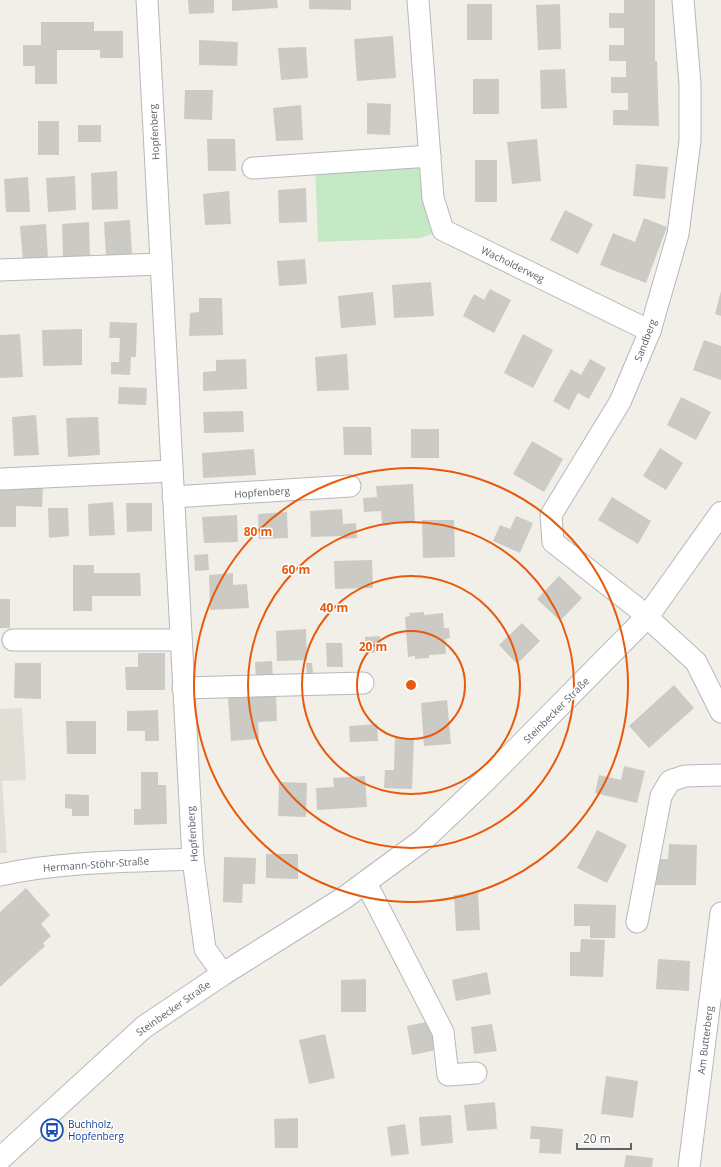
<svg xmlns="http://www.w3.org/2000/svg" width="721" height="1167" font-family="'Open Sans',sans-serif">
<rect width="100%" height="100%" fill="#f1efe8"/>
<!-- education -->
<path fill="#e1ded6" d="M22 708 26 780 2 781 7 853H0V709Z"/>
<!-- green -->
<path fill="#c5e8c5" d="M430 156 443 230 420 238 318 242 315 164Z"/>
<!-- building -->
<g fill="#cccac5">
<path d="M188 0H214V13L189 14Z"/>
<path d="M232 0H277L278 8 232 11Z"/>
<path d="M309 0H351V10L309 9Z"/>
<path d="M624 0H655V61H657L659 126 613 125V110H628V93H611V77H626V61H609V45H624V28H609V13H624Z"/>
<rect x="467" y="4" width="25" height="36"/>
<path d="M560 4 561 49 538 50 536 5Z"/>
<path d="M41 22H94V31H123V58H100V50H57V84H35V66H23V45H41Z"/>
<path d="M393 36 396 78 357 81 354 39Z"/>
<path d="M199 40 238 42 237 66 199 65Z"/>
<path d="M306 47 308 78 281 80 278 48Z"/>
<path d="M565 69 567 108 541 109 540 70Z"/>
<rect x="473" y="79" width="26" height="35"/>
<path d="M185 90H213L212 120 184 119Z"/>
<path d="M367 103 391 104 390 135 367 134Z"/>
<path d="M301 105 303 140 276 141 273 108Z"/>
<rect x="38" y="121" width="21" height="34"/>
<rect x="78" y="125" width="23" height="17"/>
<path d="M207 139H235L236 171H208Z"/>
<path d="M537 139 541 181 512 184 507 142Z"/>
<rect x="475" y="160" width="22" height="42"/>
<path d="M636 164 668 167 665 199 633 196Z"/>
<path d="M117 171 118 209 92 210 91 173Z"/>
<path d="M75 176 76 210 48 212 46 178Z"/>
<path d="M28 177 30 212H6L4 179Z"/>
<path d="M306 188 307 222 279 223 278 190Z"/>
<path d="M229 191 231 224 205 225 203 194Z"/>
<path d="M565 210 593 224 578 254 550 240Z"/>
<path d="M644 218 667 227 646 283 600 265 613 233 635 242Z"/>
<path d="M130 220 132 255 106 256 104 222Z"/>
<path d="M89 222 90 257 63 258 62 224Z"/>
<path d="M46 224 48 259 23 261 20 226Z"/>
<path d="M305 259 307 284 279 286 277 261Z"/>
<path d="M431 282 434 316 394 318 392 285Z"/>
<path d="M490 289 511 300 494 333 463 316 474 294 484 300Z"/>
<path d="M721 291V316L715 314Z"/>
<path d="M373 292 376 325 341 328 338 296Z"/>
<path d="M199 298H222L223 335 189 336 190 313 199 312Z"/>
<path d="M110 322 137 323 136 357H131L130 375 111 374V362H119L120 338H109Z"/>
<path d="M82 329V365L43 366 42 330Z"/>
<path d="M20 334 23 377 0 378V335Z"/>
<path d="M523 334 553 350 533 388 504 373Z"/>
<path d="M704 340 721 346V380L693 370Z"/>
<path d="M347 354 349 390 317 391 315 357Z"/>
<path d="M246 359 247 389 203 391V372L216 371V360Z"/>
<path d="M590 359 606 368 589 399 578 393 569 410 553 401 571 369 581 375Z"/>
<path d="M119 387 147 388 146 405 118 404Z"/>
<path d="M681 397 711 412 696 440 667 425Z"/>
<path d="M243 411 244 432 204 433 203 412Z"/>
<path d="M36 415 39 455 14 456 12 417Z"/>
<path d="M98 417 100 455 68 457 66 418Z"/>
<path d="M343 427H371L372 455H344Z"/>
<rect x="411" y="429" width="28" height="29"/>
<path d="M532 441 563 459 544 492 513 474Z"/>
<path d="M660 448 683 463 666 490 643 476Z"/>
<path d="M254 449 256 475 203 478 202 453Z"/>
<path d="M413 484 415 522 382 524 381 511 364 512 363 498 377 497 376 486Z"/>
<path d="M0 487H43L42 507 16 506V527H0Z"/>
<path d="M612 497 651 521 638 544 598 520Z"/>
<path d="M113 502 115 535 89 536 88 504Z"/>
<path d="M126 503H152V531L127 532Z"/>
<path d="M48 508H68L69 536 49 538Z"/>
<path d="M342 509 343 524 356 523 357 538 343 539 344 536 311 537 310 511Z"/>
<path d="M287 512 288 538 259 539 258 514Z"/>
<path d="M237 515 238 542 204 543 202 517Z"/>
<path d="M516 516 533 523 520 553 493 541 500 525 510 529Z"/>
<path d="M422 520H454L455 557 423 558Z"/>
<path d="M208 554 209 570 195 571 194 555Z"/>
<path d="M372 560 373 588 335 589 334 561Z"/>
<path d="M73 565H94V573H140L141 596H92V611H73Z"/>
<path d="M233 573V585L247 584 249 608 210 610 209 575Z"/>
<path d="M559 576 582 598 560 621 537 599Z"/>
<rect x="0" y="599" width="10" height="29"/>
<path d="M424 612V615L443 613 444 628H449L450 638 445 639 446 654 429 655V658L415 659V656L408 657 405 617 410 616 409 613Z"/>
<path d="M522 623 540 641 517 664 499 645Z"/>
<path d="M306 629 307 660 277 661 276 631Z"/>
<path d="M380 636 381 652 366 653 365 637Z"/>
<path d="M326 643H342L343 667H327Z"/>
<path d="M138 653H165V690H126L125 667H138Z"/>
<path d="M272 661 273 678 256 679 255 662Z"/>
<path d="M15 663H41V699L14 698Z"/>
<path d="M306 663H312L313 673 307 674Z"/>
<path d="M674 685 694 708 649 748 629 726Z"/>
<path d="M276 694 277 721 258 722 259 739 231 741 228 698Z"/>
<path d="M447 700 451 744 424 746 421 703Z"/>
<path d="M158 710 159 741H145V731H127V711Z"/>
<path d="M66 721H96V754H67Z"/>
<path d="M377 724 378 741 350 742 349 726Z"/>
<path d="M395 738H414L412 789 384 788 385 770H394Z"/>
<path d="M624 766 645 771 637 803 595 793 599 775 621 780Z"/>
<path d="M141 772H158V785H166L167 824 134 825V809H141Z"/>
<path d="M365 776 367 807 317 810 316 788 334 787 333 778Z"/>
<path d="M279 782 307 783 306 817 278 816Z"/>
<path d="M65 794 89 795V816H72V809L65 808Z"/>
<path d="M597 830 627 845 607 883 577 868Z"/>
<path d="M669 844 697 845 696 885H656L657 859H668Z"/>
<path d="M266 854H298V879L266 878Z"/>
<path d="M224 857 256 858 255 884H243L242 903 223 902Z"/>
<path d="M26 888 50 915 41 924 51 936 43 943 45 946 0 987V912Z"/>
<path d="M478 893 480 930 456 931 454 895Z"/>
<path d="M574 904 616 905 615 938H590V926H574Z"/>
<path d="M581 939 605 940 603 977 570 976V952H580Z"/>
<path d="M658 959 690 961 689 991 656 989Z"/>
<path d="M487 972 491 994 456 1001 452 980Z"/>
<path d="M366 979V1012H341V980Z"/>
<path d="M431 1021 436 1050 412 1055 407 1026Z"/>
<path d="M492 1024 497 1051 474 1054 471 1027Z"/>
<path d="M325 1034 335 1078 309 1084 299 1040Z"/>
<path d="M606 1076 638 1081 633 1118 601 1114Z"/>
<path d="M495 1102 497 1129 467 1131 464 1105Z"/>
<path d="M451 1115 453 1143 421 1146 419 1117Z"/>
<path d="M298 1118V1148H275L274 1119Z"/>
<path d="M405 1124 409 1154 391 1156 387 1127Z"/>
<path d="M531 1126 563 1129 561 1154 539 1153 540 1139H530Z"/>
<path d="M626 1155 653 1158 652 1167H624Z"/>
</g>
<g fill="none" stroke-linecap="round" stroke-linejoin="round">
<!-- minor casing -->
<g stroke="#b5b8bc" stroke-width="23">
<g id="minor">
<path d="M147 0 193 859 205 949 223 974"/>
<path d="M418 0 433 198 443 230 650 331"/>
<path d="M683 0 690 84V141L678 234 650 331 620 402 551 515 553 542 636 607 696 662 721 712"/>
<path d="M253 168 430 156"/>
<path d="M0 270 161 264"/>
<path d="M2 479 172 471"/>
<path d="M173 497 350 486"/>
<path d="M13 640H181"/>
<path d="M183 688 363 683"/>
<path d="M0 875C63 861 128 862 193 859"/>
<path d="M366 883 443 1032 448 1075 476 1073"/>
<path d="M637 922 661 796 670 781 685 776 721 775"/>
<path d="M689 1167 721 913"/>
</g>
</g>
<!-- tertiary casing -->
<g stroke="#b5b8bc" stroke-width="24">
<path id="tertiary" d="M0 1159 144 1027 223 974 344 898 423 840 486 780 647 617 721 513"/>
</g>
<!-- minor -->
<use href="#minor" stroke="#fff" stroke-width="21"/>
<!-- tertiary -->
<use href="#tertiary" stroke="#fff" stroke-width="22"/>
</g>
<!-- distance rings -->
<g fill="none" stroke="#e8590c" stroke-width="2">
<circle cx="411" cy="685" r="54"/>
<circle cx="411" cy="685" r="109"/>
<circle cx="411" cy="685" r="163"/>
<circle cx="411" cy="685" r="217"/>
</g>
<!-- icons -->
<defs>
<g id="bus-ring" transform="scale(1.15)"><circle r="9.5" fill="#fff" stroke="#1a4fb4" stroke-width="1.5"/><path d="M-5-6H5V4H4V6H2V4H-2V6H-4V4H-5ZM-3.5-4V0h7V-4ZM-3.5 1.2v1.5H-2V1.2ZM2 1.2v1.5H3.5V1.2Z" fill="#1a4fb4"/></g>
</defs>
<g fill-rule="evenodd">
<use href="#bus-ring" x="52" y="1130"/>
</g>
<g text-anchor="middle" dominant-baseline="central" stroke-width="3" stroke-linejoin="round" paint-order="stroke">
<!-- street labels -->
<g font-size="10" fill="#5f6368" stroke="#fff">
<text transform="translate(154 132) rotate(-93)">Hopfenberg</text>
<text transform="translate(513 264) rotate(26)">Wacholderweg</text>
<text transform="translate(645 340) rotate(-69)">Sandberg</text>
<text transform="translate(262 492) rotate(-4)">Hopfenberg</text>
<text transform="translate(556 710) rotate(-45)">Steinbecker Straße</text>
<text transform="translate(192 834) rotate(-94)">Hopfenberg</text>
<text transform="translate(96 864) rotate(-4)">Hermann-Stöhr-Straße</text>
<text transform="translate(173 1008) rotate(-35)">Steinbecker Straße</text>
<text transform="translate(705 1040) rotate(-83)">Am Butterberg</text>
</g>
<!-- transit labels -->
<g font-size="10" fill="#164399" stroke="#fff" text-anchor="start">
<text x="68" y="1124">Buchholz,<tspan x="68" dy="12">Hopfenberg</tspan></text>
</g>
</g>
<circle cx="411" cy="685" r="6" fill="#e8590c" stroke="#fff" stroke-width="2"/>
<g font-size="12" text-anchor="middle" font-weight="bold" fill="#e8590c" stroke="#fff" stroke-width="3" stroke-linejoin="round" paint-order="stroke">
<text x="258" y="536">80 m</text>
<text x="296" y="574">60 m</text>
<text x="334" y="612">40 m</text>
<text x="373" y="651">20 m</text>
</g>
<!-- scale -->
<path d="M577 1143v6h54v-6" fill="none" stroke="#5f6368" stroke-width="2"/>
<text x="583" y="1143" font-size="12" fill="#5f6368" stroke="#ffffff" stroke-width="3" paint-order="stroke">20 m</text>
</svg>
